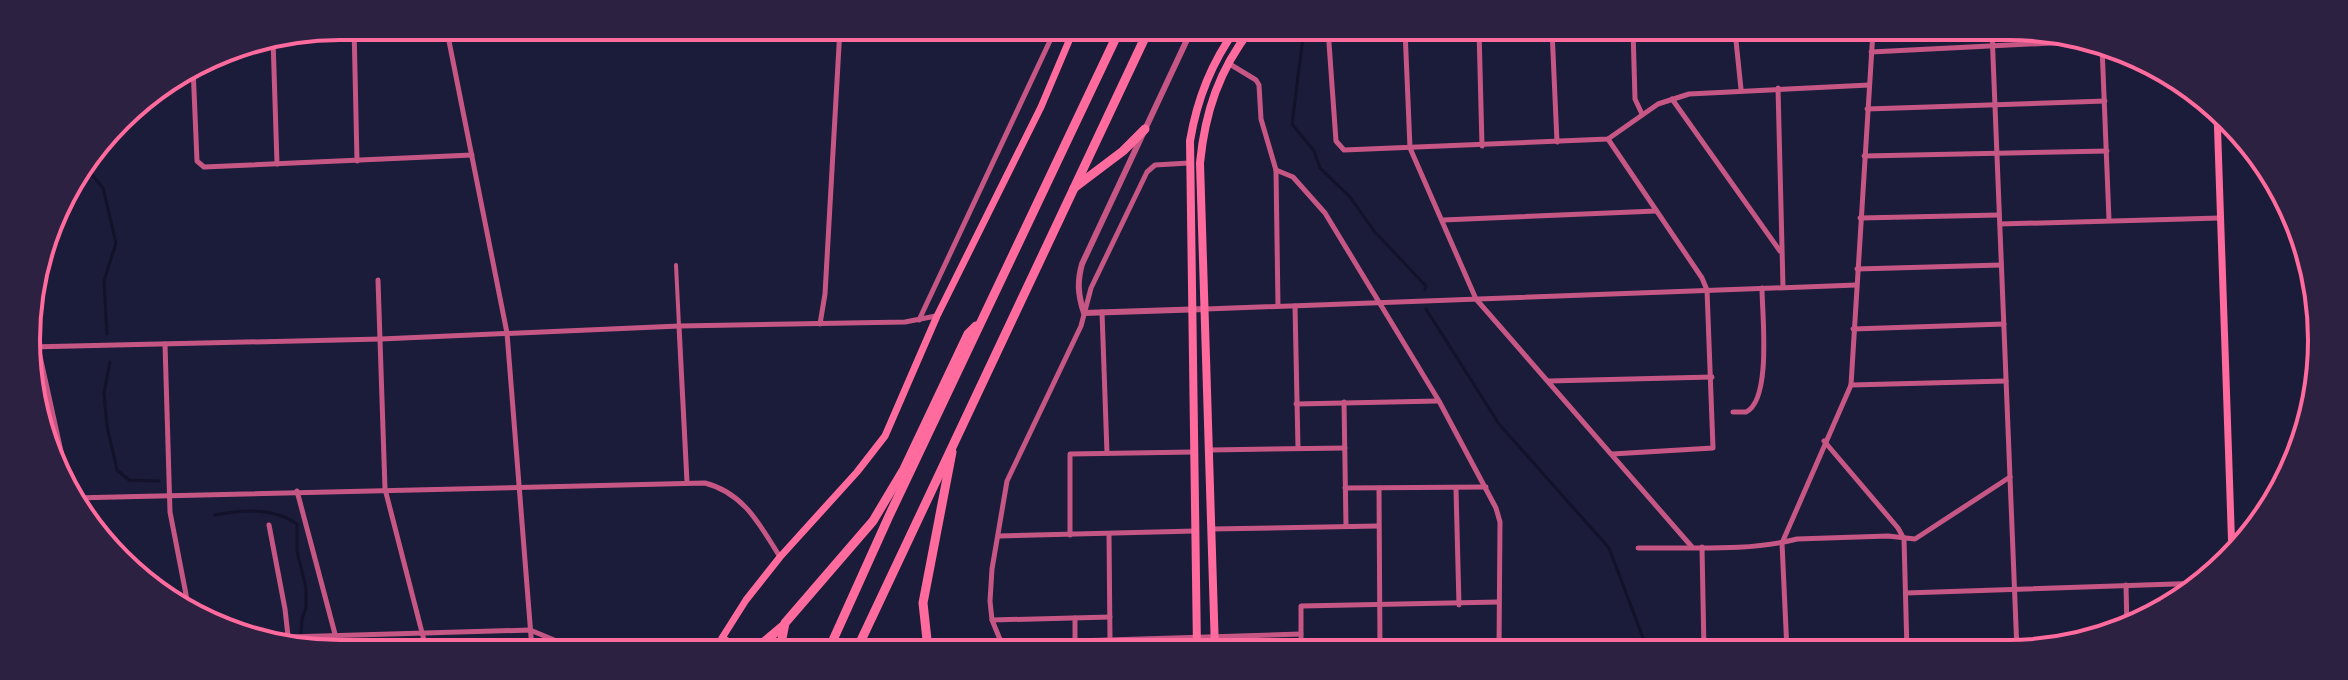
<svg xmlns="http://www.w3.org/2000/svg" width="2348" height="680" font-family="'Open Sans',sans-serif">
<rect width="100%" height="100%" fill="#1b1b3a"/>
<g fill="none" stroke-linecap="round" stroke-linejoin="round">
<!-- stream -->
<g stroke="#12122b" stroke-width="3">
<path d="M1304 29 1292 124 1314 151 1320 168 1350 197 1374 231 1426 286 1425 290"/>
<path d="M85 166 103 188 116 243 104 281 107 334"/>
<path d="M1426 309 1499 424 1609 548 1648 651"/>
<path d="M110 362 104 393 107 426 117 470 129 480 159 481"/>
<path d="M215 515C243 510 273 507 297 524V551L306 588V608L302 619 300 648"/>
</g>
<!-- pedestrian -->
<path stroke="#c65784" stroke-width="4" d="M676 265 679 326"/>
<!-- minor -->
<g stroke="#c65784" stroke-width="5">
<path d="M354 26 357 161"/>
<path d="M446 26 507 333 532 649"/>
<path d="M1328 29 1336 141 1344 150 1608 139 1658 104 1689 94 1869 85"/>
<path d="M1405 30 1410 148 1476 299 1692 547"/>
<path d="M1405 30H1426"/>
<path d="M1479 30 1482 146"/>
<path d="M1552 30 1557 142"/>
<path d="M1633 30 1635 99 1642 114"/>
<path d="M1735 31 1741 89"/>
<path d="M1992 32 2017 651"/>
<path d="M273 39 277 164"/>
<path d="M2102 46 2109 220"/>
<path d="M1871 52 2091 41"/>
<path d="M1228 63 1256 80 1259 85 1261 119 1276 170 1278 306"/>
<path d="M193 67 197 161 204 167 472 155"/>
<path d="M1778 88 1783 287"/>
<path d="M1672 99 1780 251"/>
<path d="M1867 109 2105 101"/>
<path d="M1608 139 1702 278 1707 290 1713 448 1612 454"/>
<path d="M1864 156 2107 151"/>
<path d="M1276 170 1293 177 1325 213 1439 401 1496 508 1500 522 1499 650"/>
<path d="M1860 218 1999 215"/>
<path d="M1443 220 1656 211"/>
<path d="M2000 224 2220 218"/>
<path d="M1857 269 2001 265"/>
<path d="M378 280 385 489 426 648"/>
<path d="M34 293 38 347 70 492"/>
<path d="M1295 306 1298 448"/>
<path d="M1206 309 1856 285"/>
<path d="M1102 312 1107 453"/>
<path d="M919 320 1056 28"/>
<path d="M820 324 825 294 840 28"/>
<path d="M679 326 687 482"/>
<path d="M1853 329 2004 324"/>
<path d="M165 344 170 512 190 615"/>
<path d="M30 347 381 339 679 326 905 322 936 316"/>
<path d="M1549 381 1712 377"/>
<path d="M1851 385 2006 381"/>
<path d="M1344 402 1346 526"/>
<path d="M1296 404 1438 401"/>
<path d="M1733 412C1735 412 1744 412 1746 412 1772 400 1762 313 1762 288"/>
<path d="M1824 441 1898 528 1904 539 1907 651"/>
<path d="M1210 450 1345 448"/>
<path d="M1345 488 1486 487"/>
<path d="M1379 488 1380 650"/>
<path d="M1456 489 1459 605"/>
<path d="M297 491 335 634"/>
<path d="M73 498 705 483C744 493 760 525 780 557"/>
<path d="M269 525 285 609 288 636"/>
<path d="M1212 529 1378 526"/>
<path d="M1109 534 1110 640"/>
<path d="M1070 535V454L1194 452"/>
<path d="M999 536 1195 531"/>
<path d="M1702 547 1704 651"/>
<path d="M1638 548C1690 547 1747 552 1797 539L1888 536 1915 539 2010 477"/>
<path d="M2126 585 2127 630"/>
<path d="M1906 593 2204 583"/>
<path d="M1075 618V650"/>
<path d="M992 620 1110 617"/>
<path d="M253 638 530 630 576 649"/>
<path d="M1075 641 1301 634"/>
<path d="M1004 649 992 620 990 601 992 569 1007 481 1081 326 1091 288 1147 172 1155 165 1189 163"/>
<path d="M1301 650V606L1499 602"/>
<path d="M2016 650 2056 649"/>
<path d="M1787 651 1782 543 1851 385 1873 31"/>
</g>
<!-- tertiary -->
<g stroke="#c65784" stroke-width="6">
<path d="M1192 29 1082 264C1077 282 1078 295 1084 313L1206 309"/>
<path d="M716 649 722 638"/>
</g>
<!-- secondary -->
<g stroke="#ff6b9d" stroke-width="7">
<path d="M2217 113 2232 555"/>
<path d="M742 649 722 638 746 600 780 557 857 472 885 436 937 316 1041 107 1074 29"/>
</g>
<!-- primary -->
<g stroke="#ff6b9d" stroke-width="8">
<path d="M1197 650 1190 141C1197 99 1211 63 1236 29"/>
<path d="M1215 650 1200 163C1205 112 1219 70 1251 29"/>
</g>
<!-- motorway -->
<g stroke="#ff6b9d" stroke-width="9">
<path d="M1074 188 1123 151 1145 129"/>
<path d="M741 649 764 642 783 626"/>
<path d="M780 649 785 623 873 521 904 469 968 334 976 326"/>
<path d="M829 649 889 516 1120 29"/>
<path d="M857 649 1149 29"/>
<path d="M928 649 923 603 952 452"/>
</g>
</g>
<!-- crop -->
<path d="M0 0H2348V680H0ZM340 40H2008A300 300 0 0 1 2308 340V340A300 300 0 0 1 2008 640H340A300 300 0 0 1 40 340V340A300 300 0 0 1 340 40Z" fill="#2d2142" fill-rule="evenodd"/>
<path fill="none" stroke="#ff6b9d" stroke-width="4" d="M340 40H2008A300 300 0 0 1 2308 340V340A300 300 0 0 1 2008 640H340A300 300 0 0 1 40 340V340A300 300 0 0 1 340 40Z"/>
</svg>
